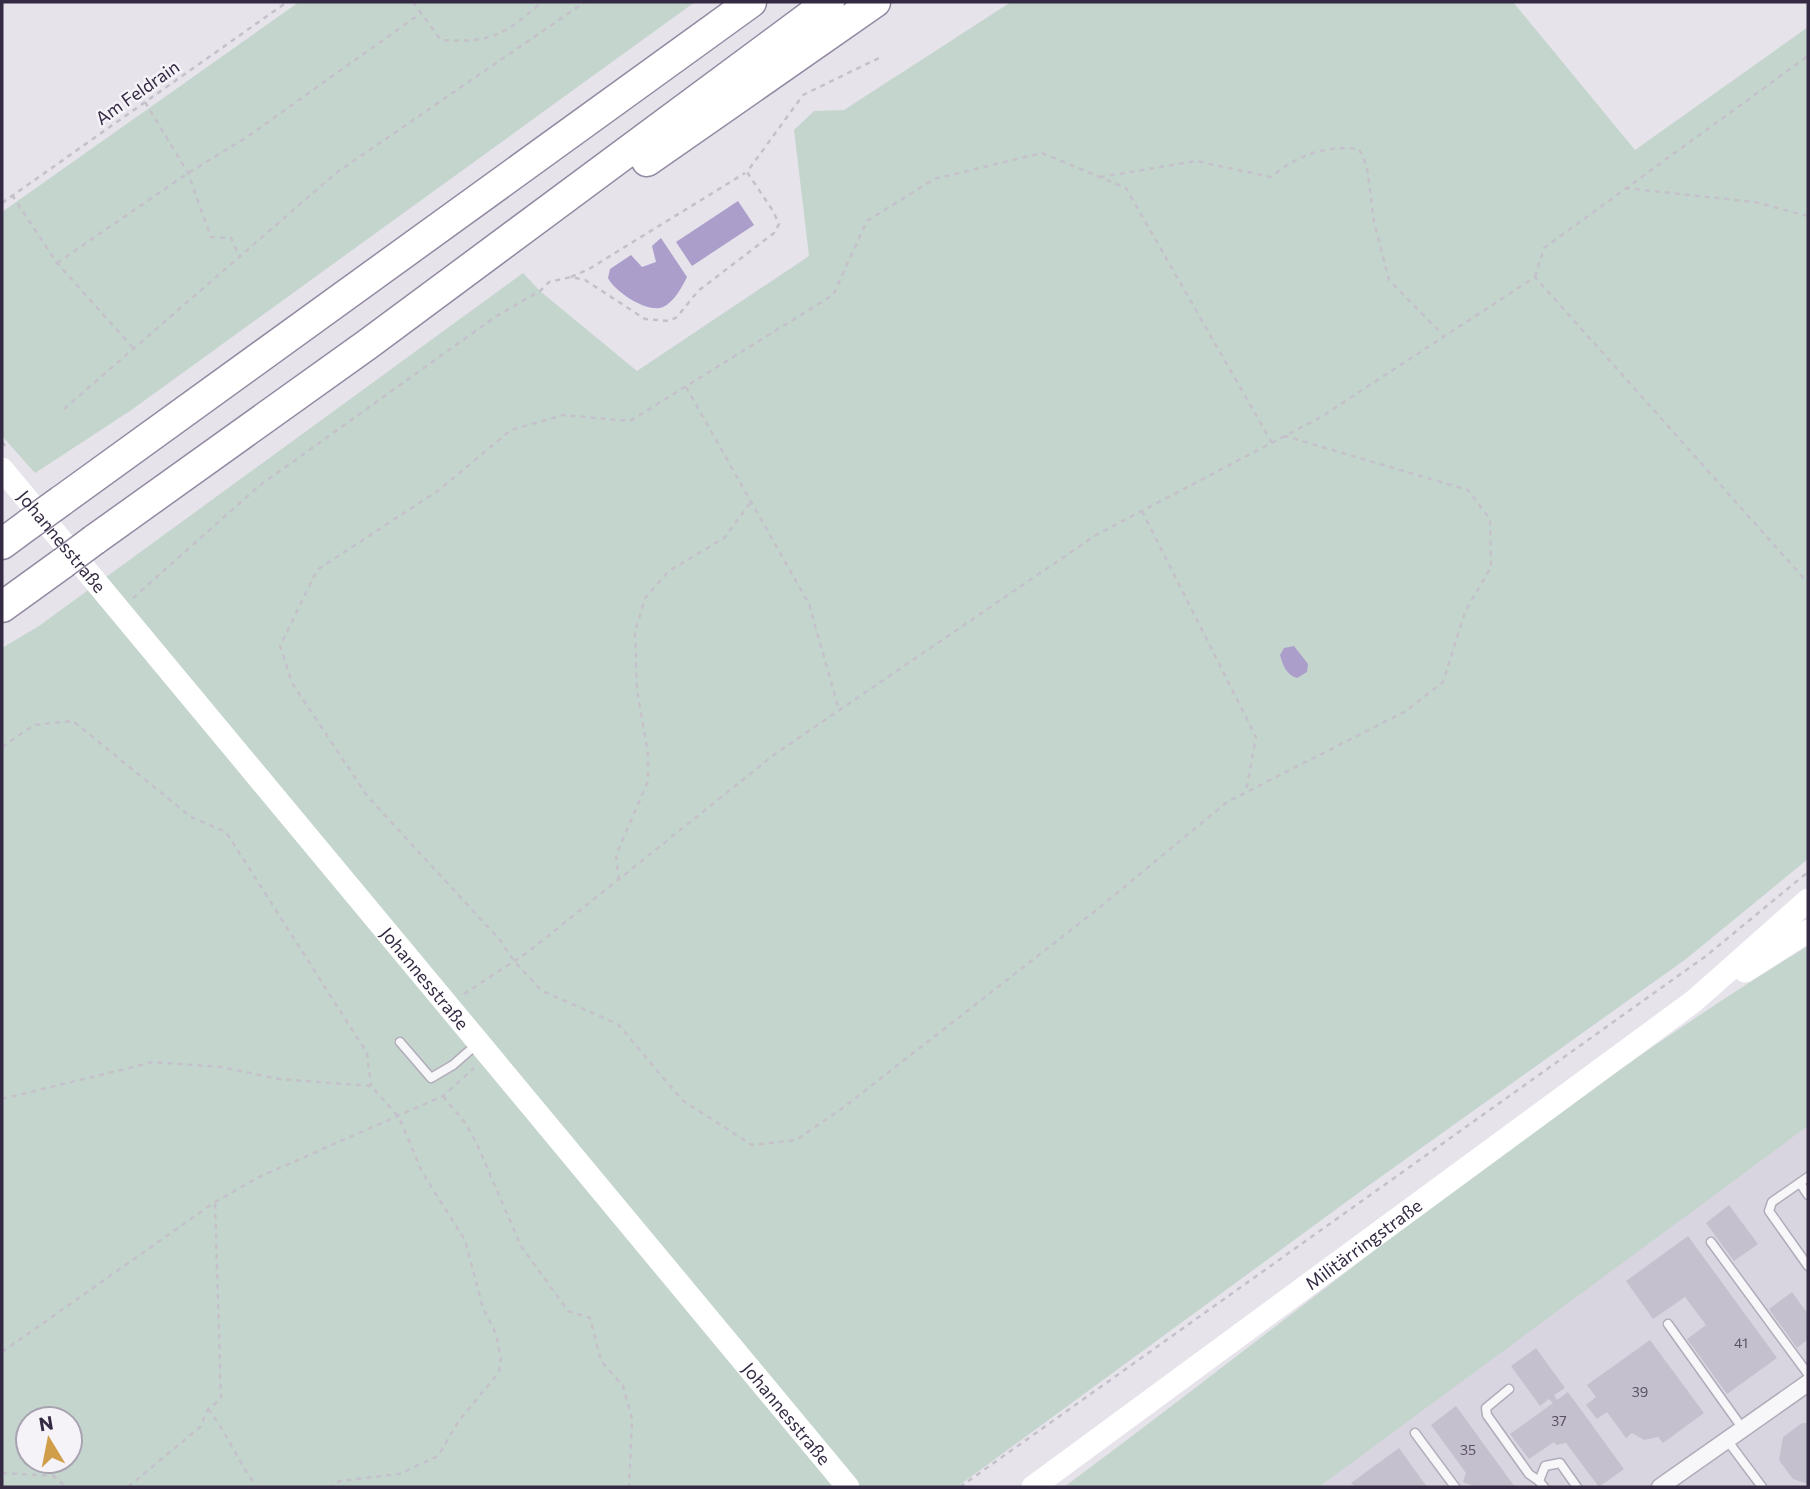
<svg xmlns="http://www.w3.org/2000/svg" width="1810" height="1489" font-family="Commissioner,sans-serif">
<rect width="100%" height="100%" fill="#e6e3eb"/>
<!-- built -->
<path fill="#d9d5e0" d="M1808 1126V1487H1319L1585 1289Z"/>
<!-- green -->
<g fill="#c4d5cd" fill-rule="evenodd">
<path d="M299 2H695L130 411 35 473 2 436V212Z"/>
<path d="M1011 2H1513L1635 150 1808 27V859L1686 959 1368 1186 957 1487H2V648L39 626 523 273 540 291 637 371 809 256 794 130 814 111 844 110ZM28 1419H70V1461H28Z"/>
<path d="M1808 946V1126L1319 1487H1064C1310 1305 1546 1106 1808 946Z"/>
</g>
<!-- water -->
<g fill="#ab9ecb">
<path d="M738 201 754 225 692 266 676 242Z"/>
<path d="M661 238 687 277C682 287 674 302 663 307 648 314 614 291 608 278L610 269 631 255 642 267 656 262 652 246Z"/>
<path d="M1294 646 1308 664 1307 672 1297 678C1286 675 1283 665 1280 655L1284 648Z"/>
</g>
<!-- building -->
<g fill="#c5c0ce">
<path d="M1729 1205 1758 1244 1734 1261 1706 1223Z"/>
<path d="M1688 1236 1777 1358 1727 1394 1687 1339 1706 1325 1685 1297 1653 1319 1626 1281Z"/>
<path d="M1792 1292 1808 1314V1339L1797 1348 1769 1309Z"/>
<path d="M1650 1340 1704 1413 1663 1443 1658 1437 1644 1440 1632 1433 1626 1438 1607 1412 1597 1419 1586 1405 1596 1397 1587 1385Z"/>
<path d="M1536 1348 1565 1388 1554 1395 1557 1400 1568 1392 1624 1469 1599 1487 1566 1443 1556 1445 1554 1442 1529 1459 1510 1434 1553 1403 1549 1399 1540 1406 1511 1366Z"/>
<path d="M1456 1406 1515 1487H1476L1463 1482 1466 1473 1431 1425Z"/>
<path d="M1802 1423H1808V1484L1793 1479 1779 1460 1783 1437Z"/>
<path d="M1399 1448 1427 1487H1355L1351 1483Z"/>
</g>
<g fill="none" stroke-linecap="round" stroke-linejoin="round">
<!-- lane casing -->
<g stroke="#b1acb9" stroke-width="11">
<g id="lane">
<path d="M400 1042 431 1078 453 1065 477 1044"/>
<path d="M1808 1177 1772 1202 1769 1211 1808 1266"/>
<path d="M1800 1183 1808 1195"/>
<path d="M1711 1242 1808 1374"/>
<path d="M1668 1324 1743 1429"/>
<path d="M1509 1389 1486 1408 1487 1415 1529 1474 1539 1481"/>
<path d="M1415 1433 1455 1487"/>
<path d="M1727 1440 1762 1487"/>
<path d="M1544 1487 1539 1481 1545 1466 1560 1463 1577 1487"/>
</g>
</g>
<!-- street casing -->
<g stroke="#b1acb9" stroke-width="19">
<path id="street" d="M1660 1487 1808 1383"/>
</g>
<!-- highway casing -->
<g stroke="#938aa2" stroke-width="33">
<g id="highway">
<path d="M647 161 875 2"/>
<path d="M61 501 751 2"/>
<path d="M94 540 368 344 829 2"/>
<path d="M2 544 29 524"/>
<path d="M2 607 63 563"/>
</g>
</g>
<!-- path -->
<g stroke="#c5c1ca" stroke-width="2.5" stroke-dasharray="5 5" stroke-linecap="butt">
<path d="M413 2 441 40C492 43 504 35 542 2"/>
<path d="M145 102 188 173 211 237 231 238 240 258"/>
<path d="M1100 177 1196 161 1271 177C1298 155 1324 145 1359 149L1367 167 1374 222 1389 280 1443 335"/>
<path d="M1625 188 1754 202 1808 216"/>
<path d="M12 195 57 263 134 349"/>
<path d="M2 203 287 2"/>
<path d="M57 263 188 173 247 137 421 13"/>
<path d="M571 277 589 269 745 173"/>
<path d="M1535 277 1544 248 1808 56"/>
<path d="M686 387 809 604 839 710"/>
<path d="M64 409 336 173 585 2"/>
<path d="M2 442 8 449"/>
<path d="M1272 443 1126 188 1042 153 934 179 867 221 833 295 630 421 563 415 511 430 439 490 317 570 280 646 292 683 368 797 500 940 514 961 542 991 618 1024 682 1100 752 1145 796 1140 844 1107 1094 912 1227 802 1406 711 1443 682 1465 612 1491 567 1490 519 1468 490 1285 436"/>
<path d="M1142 511 1256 737 1246 791"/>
<path d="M133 598 259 486 495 317 540 291 549 282 571 277 585 280 645 319 669 321 677 317 698 291 774 233 779 224 773 211 747 172 803 95 883 56"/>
<path d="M2 747 34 725 73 721 191 817 226 832 367 1053 371 1086"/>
<path d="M619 880 616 855 648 781V754L637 690 635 632 645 598 669 571 724 538 751 502"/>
<path d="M464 994 528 952 775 754 1096 535 1321 417 1535 277 1808 583"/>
<path d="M443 1096 466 1124 476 1142 521 1246 568 1311 590 1318 601 1361 623 1386 632 1419 629 1487"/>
<path d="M2 1099 153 1062 221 1067 279 1079 371 1086 399 1117 422 1172 465 1240 483 1308 496 1334 501 1359 499 1372 458 1422 438 1456 399 1474 340 1481 330 1487"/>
<path d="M2 1352 215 1202 259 1177 443 1096 474 1068"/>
<path d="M208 1409C227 1433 238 1462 257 1487"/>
<path d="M2 1473 54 1476 66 1487"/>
<path d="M128 1487 200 1427 208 1409 221 1399 215 1202"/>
<path d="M960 1487 1706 956 1808 872"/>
</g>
<!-- lane -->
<use href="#lane" stroke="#f7f6f9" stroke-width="8"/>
<!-- street -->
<use href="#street" stroke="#f7f6f9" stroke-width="16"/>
<!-- secondary -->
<g stroke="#fff" stroke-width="23">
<path id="s1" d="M2 469 848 1487"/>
<path d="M1745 971 1808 931"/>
<path id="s2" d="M1033 1487 1694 1001 1808 900"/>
</g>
<!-- highway -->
<use href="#highway" stroke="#fff" stroke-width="30"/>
<!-- highway-bridge casing -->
<g stroke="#938aa2" stroke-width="33" stroke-linecap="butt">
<g id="highway-bridge">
<path d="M29 524 61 501"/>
<path d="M63 563 94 540"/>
</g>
</g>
<!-- highway-bridge -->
<use href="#highway-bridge" stroke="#fff" stroke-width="30"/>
</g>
<g text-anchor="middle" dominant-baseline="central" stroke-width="5" stroke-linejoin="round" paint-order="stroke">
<!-- number labels -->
<g font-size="14" fill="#595066">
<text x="1741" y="1342">41</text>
<text x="1640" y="1391">39</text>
<text x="1559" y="1420">37</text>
<text x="1468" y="1449">35</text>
</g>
<!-- street labels -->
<g font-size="18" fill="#352a43" stroke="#f5f3f8">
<text transform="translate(137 92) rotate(-35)">Am Feldrain</text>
<text stroke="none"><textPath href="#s1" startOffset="94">Johannesstraße</textPath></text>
<text stroke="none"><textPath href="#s1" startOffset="662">Johannesstraße</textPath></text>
<text stroke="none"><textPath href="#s2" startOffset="410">Militärringstraße</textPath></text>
<text stroke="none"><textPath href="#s1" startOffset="1228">Johannesstraße</textPath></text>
</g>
</g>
<!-- border -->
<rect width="1810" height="1489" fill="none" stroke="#352a43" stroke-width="7"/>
<!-- north arrow -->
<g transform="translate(49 1440) rotate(350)"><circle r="33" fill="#f5f3f8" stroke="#a8a3b0" stroke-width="2"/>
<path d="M0-5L12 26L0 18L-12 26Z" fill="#d09d48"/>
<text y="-10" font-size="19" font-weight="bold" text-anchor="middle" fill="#352a43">N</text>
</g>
</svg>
